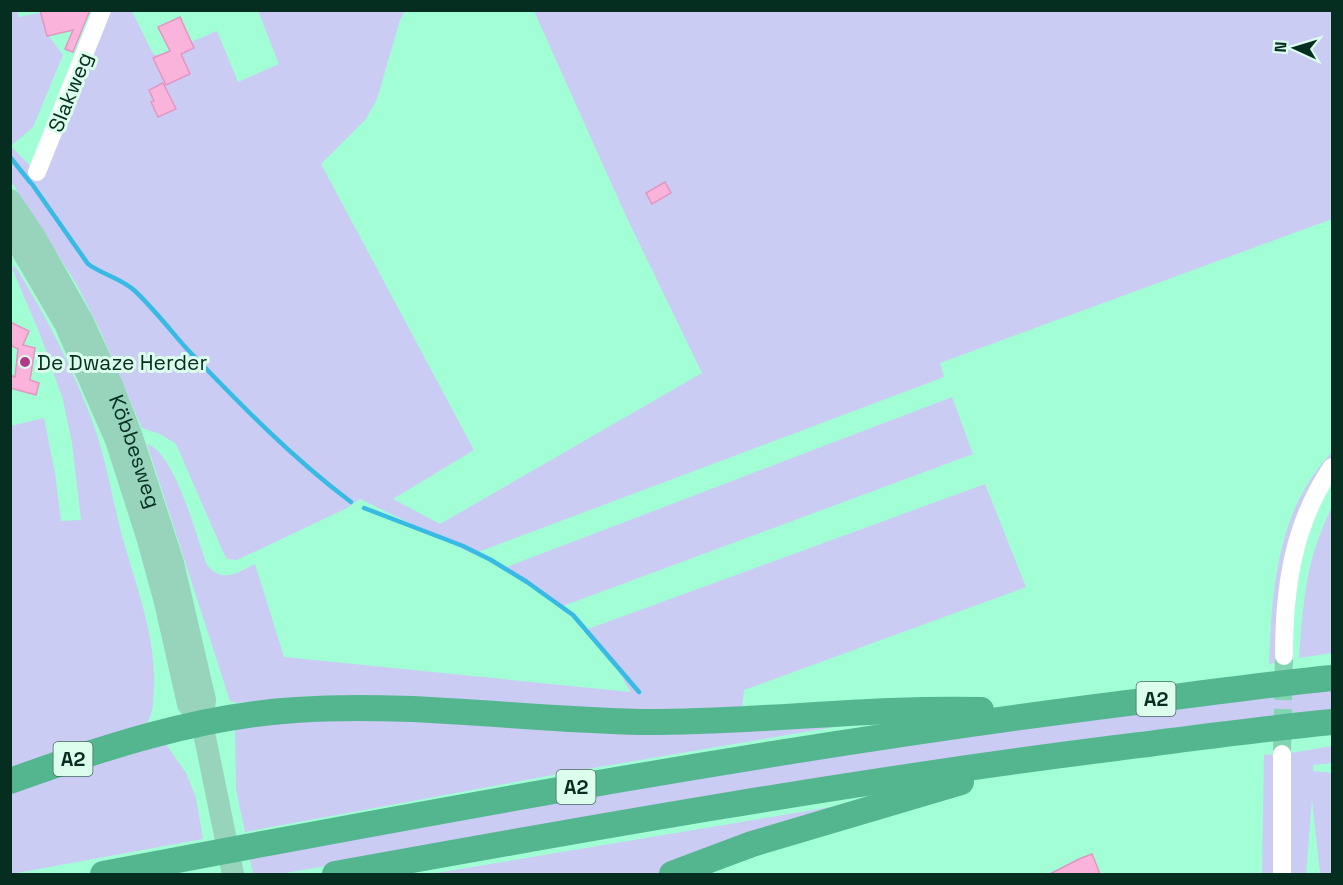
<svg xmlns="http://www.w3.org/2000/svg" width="1343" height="885" font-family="'Space Grotesk',sans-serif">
<rect width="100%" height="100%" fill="#a2fed5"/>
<!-- green -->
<g fill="#cbccf4">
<path d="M10 11H17L19 17 43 12 48 35 63 55 33 127 11 146 41 177 107 11H132L152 52 158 56 217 31 238 82 279 64 258 11H405L400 20 377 99 366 119 321 164 474 450 393 499 440 524 702 373 625 214 534 11H1332V219L940 363 944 377 473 554 360 499 347 508 237 560 227 559 224 554 176 444 160 434 142 428 99 328 77 285 11 181Z"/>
<path d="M15 266C46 316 74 370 94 426 106 460 112 497 121 532 135 584 156 633 154 688 153 701 154 712 147 723L11 768V426L44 418 55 473 61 521 81 520 72 443 63 400 41 337 12 268Z"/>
<path d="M952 397 973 454 563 606 535 585 504 568Z"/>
<path d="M147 444C175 453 196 535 206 563 220 584 236 574 255 564L284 657 630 692 622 676 588 629 985 484 1026 587 744 690 742 710 655 711 360 696H312L237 703 230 701Z"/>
<path d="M1332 452V475L1297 545 1283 662 1269 664C1272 588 1277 510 1332 452Z"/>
<path d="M1332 507V653L1299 658C1304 599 1305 561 1332 507Z"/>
<path d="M1332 689V715L693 803 279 874H253L249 855 420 828 565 798 846 751Z"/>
<path d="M290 716 883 721 828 728 564 773 245 832 236 789 235 725Z"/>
<path d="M163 740 186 773 196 798 203 839 11 874 10 788Z"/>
<path d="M1332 746V763L1313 765V771L1332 773 1331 874H1320L1312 799 1306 874H1289L1291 753Z"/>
<path d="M1276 754 1275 874H1262L1264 755Z"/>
<path d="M867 801 722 848 658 874H430Z"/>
</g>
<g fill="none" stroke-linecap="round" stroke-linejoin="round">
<!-- stream -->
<g stroke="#37bae4" stroke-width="4.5">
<path d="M10 157 30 182"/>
<path d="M32 184 88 264C103 275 121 278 135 291 154 309 170 330 187 349 239 403 291 457 351 502"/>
<path d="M364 508 463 546 491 560 527 582 573 615 639 692"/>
</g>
</g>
<!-- building -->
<g fill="#fab4db" stroke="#e296c1" stroke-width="1.5">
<path d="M40 10H90L73 52 65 49 73 30 47 36Z"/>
<path d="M180 17 194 48 181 54 190 74 166 85 153 58 170 51 158 27Z"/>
<path d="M163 83 176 109 158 117 151 102 154 101 149 90Z"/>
<path d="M665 182 671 193 652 204 646 193Z"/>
<path d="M10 322 29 331 23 345 35 348 30 380 39 383 36 395 10 388V375L15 377 18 349 10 345Z"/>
<path d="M1092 854 1100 874H1050L1079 859Z"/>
</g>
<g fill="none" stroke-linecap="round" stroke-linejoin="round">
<!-- minor-tunnel -->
<path stroke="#83d4b1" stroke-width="18" stroke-dasharray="18 9" stroke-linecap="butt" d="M1282 754 1284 656"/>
<!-- minor -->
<g stroke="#fff" stroke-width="18">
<path d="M37 172 102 10"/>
<path d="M1284 656C1284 588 1293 524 1332 467"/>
<path d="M1282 754V874"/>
</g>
<!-- major -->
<g stroke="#98d3bb" stroke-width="22">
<path id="s1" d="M10 200 35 237 83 322 112 385 131 434 173 563 205 700 202 723 233 874"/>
<path d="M10 230 65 324 116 440 148 540 165 602 188 704 202 723"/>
</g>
<!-- highway -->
<g stroke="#53b68e" stroke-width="26">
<path d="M10 781C102 748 198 716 296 710 411 702 526 720 641 722 754 723 867 707 981 710"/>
<path d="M103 874C451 808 800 743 1152 700 1212 692 1272 684 1332 678"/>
<path d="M335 874C594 827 854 781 1116 748 1188 739 1260 729 1332 722"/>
<path d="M672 874 752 844 961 782"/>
</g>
</g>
<!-- markers -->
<circle fill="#b43889" stroke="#dcfeed" stroke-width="2" cx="25" cy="362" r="6"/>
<g text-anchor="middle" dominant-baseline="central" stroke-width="6" stroke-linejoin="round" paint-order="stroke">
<!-- shield labels -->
<g fill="#dcfeed" stroke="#466c5e" stroke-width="1.5">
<rect x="1136.5" y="682" width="39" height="34" rx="4.5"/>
<rect x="53.5" y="742" width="39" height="34" rx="4.5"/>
<rect x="556.5" y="770" width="39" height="34" rx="4.5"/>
</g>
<g font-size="20" font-weight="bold" fill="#052e20">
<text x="1156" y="699">A2</text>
<text x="73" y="759">A2</text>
<text x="576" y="787">A2</text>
</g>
<!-- street labels -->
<g font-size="21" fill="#052e20" stroke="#dcfeed">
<text transform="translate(70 92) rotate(-68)">Slakweg</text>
<text stroke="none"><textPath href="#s1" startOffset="282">Köbbesweg</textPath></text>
</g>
<!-- poi labels -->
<g font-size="21" fill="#052e20" stroke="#dcfeed" text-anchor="start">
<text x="37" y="362">De Dwaze Herder</text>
</g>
</g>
<!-- border -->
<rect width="1343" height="885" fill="none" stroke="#052e20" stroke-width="24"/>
<!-- north arrow -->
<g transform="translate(1295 48) rotate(274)" stroke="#dcfeed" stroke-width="4.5" paint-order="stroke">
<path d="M0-4.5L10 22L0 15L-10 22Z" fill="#052e20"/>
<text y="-9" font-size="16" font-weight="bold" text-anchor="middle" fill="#052e20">N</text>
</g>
</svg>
